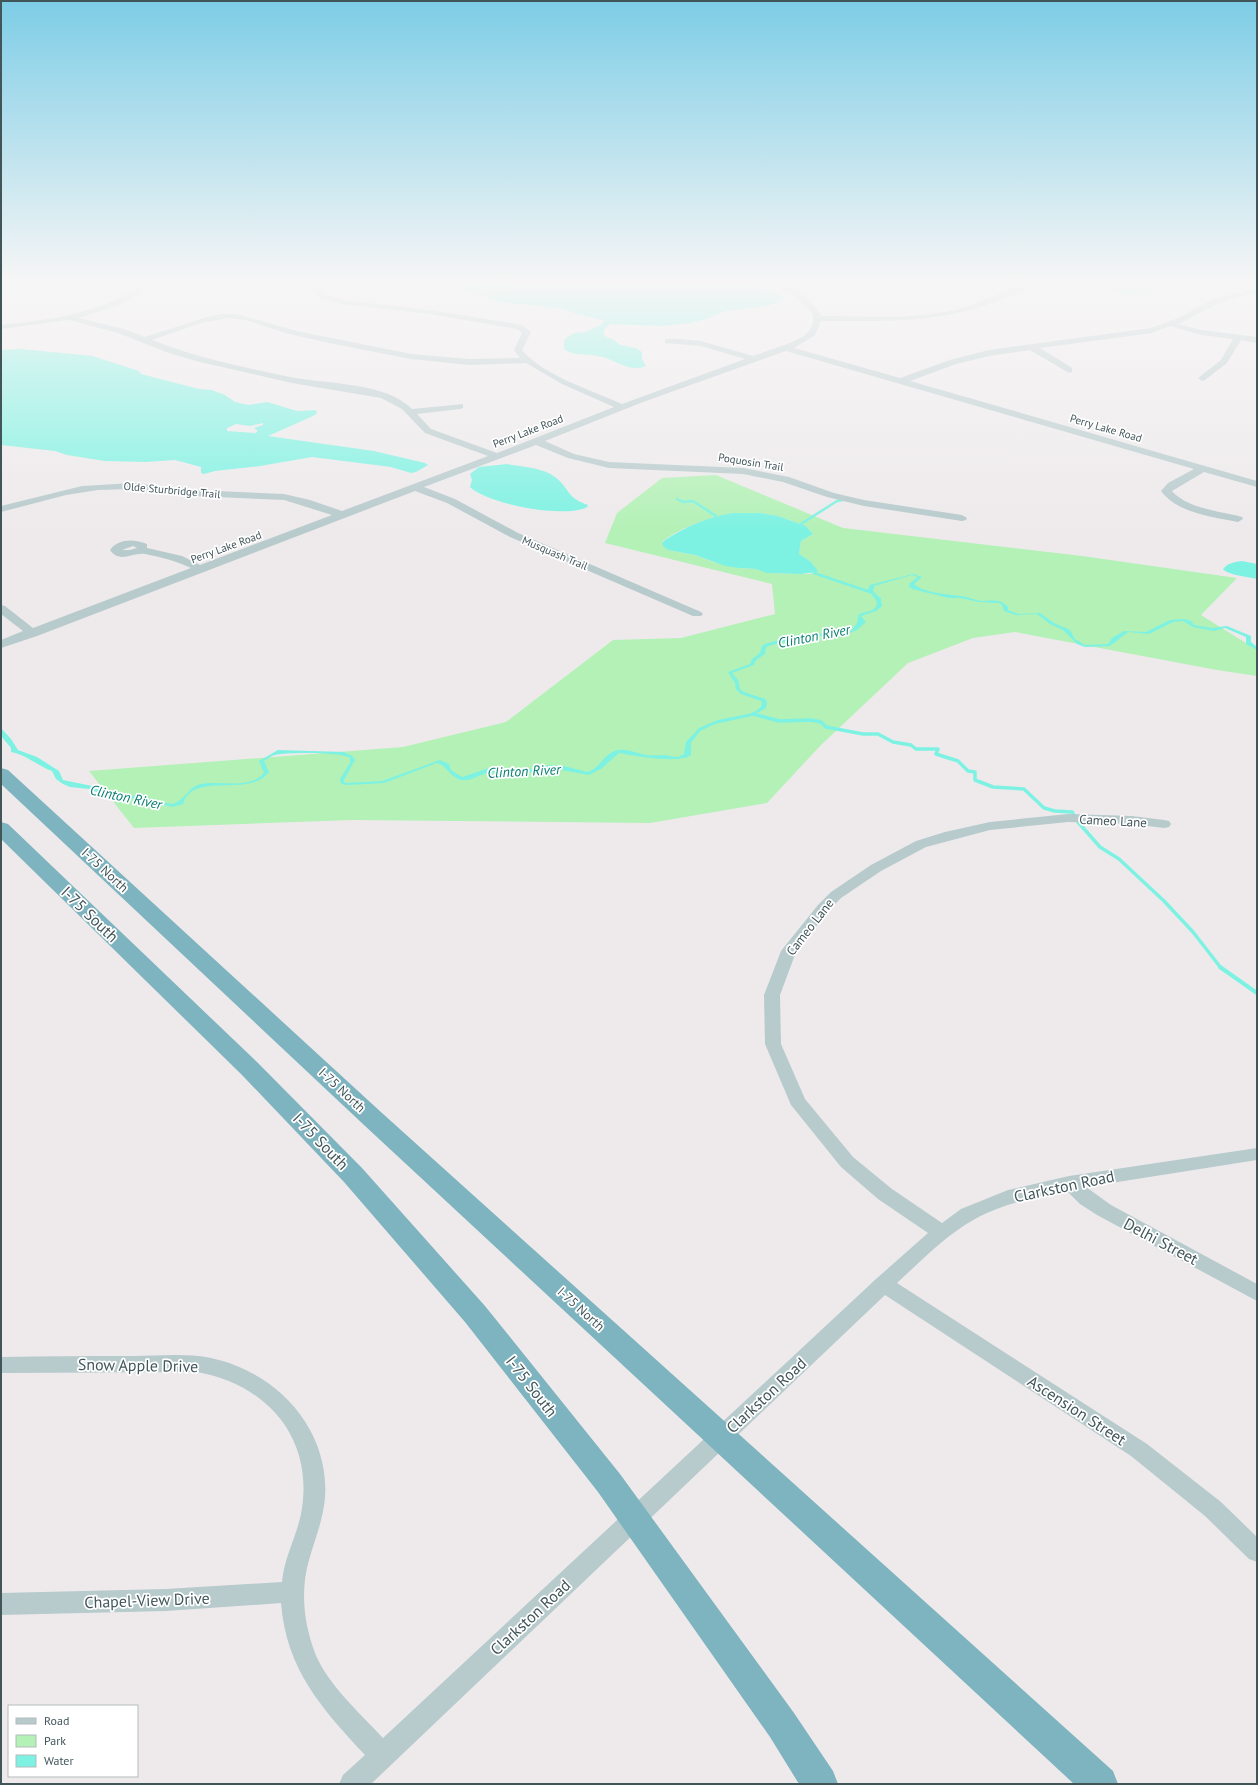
<svg xmlns="http://www.w3.org/2000/svg" width="1258" height="1785" font-family="'PT Sans',sans-serif">
<rect width="100%" height="100%" fill="#eeeaec"/>
<!-- green -->
<path fill="#b3f1b6" fill-rule="evenodd" d="M716 475 843 528 1082 556 1237 578 1201 615 1257 650V676L1217 670 1015 632 973 638 908 663 820 746 767 803 650 823 352 820 134 828 89 771 403 747 506 722 613 640 681 638 775 614 772 584 605 543 617 513 662 478ZM734 513H760L778 516 806 526 813 534 801 541 799 554 810 561 817 572 809 574 768 573 756 569 739 568 713 562 695 555 668 550 662 544 663 541C680 528 712 516 734 513Z"/>
<!-- water -->
<g fill="#7df2e2" fill-rule="evenodd">
<path d="M449 282H741L758 285 781 295 784 297 781 301 768 306 726 311 706 319 690 323 662 326 610 324 604 330V336L614 340 620 345 636 348 642 352V359L646 366C630 374 613 358 598 356 585 353 575 357 564 349V341L567 337 574 333 585 332 600 325 604 322 603 320 576 314 564 309 498 302 491 298 463 290 455 283Z"/>
<path d="M1121 283 1127 285 1125 288 1131 289 1135 286 1151 289 1153 293C1145 298 1112 294 1105 286Z"/>
<path d="M21 349 92 356 139 371 141 374 199 389 212 390 225 395 235 402 249 405 267 402 297 411 316 410 317 413 313 416 268 436 374 451 425 463 428 465 416 472 411 473 391 467 312 457 260 466 215 471 204 474 201 473V467L175 460 146 462 105 461 67 455 55 451 1 445V350ZM263 423V425L254 428 258 431 255 433 227 431V428L236 424 250 426Z"/>
<path d="M507 464C522 467 542 467 555 477 570 488 565 497 588 505L587 507C566 519 487 504 470 487L472 480 470 474 479 467Z"/>
<path d="M733 513H760L778 516 806 526 813 534 801 541 799 554 810 561 818 571 817 572 801 574 767 573 756 569 739 568 725 566 695 555 668 550 663 546 662 543 665 540C685 527 710 516 733 513Z"/>
<path d="M1242 561 1257 564V579C1249 577 1227 575 1223 569 1228 563 1234 562 1242 561Z"/>
<path d="M913 574 922 577 914 584C923 593 948 594 960 596 967 596 974 600 981 601 991 601 1000 598 1008 607V610L1019 614 1040 613 1054 623 1070 630 1075 639 1085 645 1108 644 1112 638 1124 631 1146 632 1170 620 1184 619 1191 621 1194 625 1212 628 1227 626 1251 636V642L1257 647V650L1246 644V637L1225 628 1214 631 1193 627 1183 621 1173 622 1149 634 1128 632 1110 646 1085 647 1077 644 1063 630 1050 624 1037 614 1016 615 1004 611 1002 605 999 603 979 602 960 598H949L912 589 909 587 910 583 918 577 912 575 874 586 873 591 881 599 882 606 876 611 861 616 866 622 857 630 850 633 796 639 768 646 766 648 765 654 756 660 754 665 732 673 738 680 740 689 744 692 765 699 767 702 766 708 752 716 715 724 700 731 691 743V755C680 764 633 756 619 753L601 769 589 775 556 769 535 771 520 776 489 772 469 780H460L453 776 442 765 437 763 384 783 348 785 341 784 340 779 350 763V758C342 752 286 752 275 755 271 756 267 759 264 761L269 772C249 799 194 770 183 804L172 807 140 799 112 798 89 789 70 787 63 784 56 779 52 771C38 766 25 754 11 752V748L1 736V728L11 739 18 750 37 757 59 771 63 780 92 786 114 795 140 796 171 804C183 803 189 786 201 784 220 780 249 790 264 773L259 761 278 750 344 752 352 756 355 760 344 780V782L347 783 382 781 440 760 449 764 451 770 462 777 489 768 514 772 550 765 564 766 588 772C600 768 605 752 618 750 627 749 633 752 642 754 649 756 656 755 664 755 672 756 676 759 684 754L686 742 699 728 718 720 753 713 761 707 762 702 761 701 741 694 736 689 735 683 728 672 750 664 752 659 760 653 762 646 765 644 793 636 851 631 857 623 859 614 873 610 877 605 876 600 868 590 870 585Z"/>
</g>
<g fill="none" stroke-linecap="round" stroke-linejoin="round">
<!-- stream-far3 -->
<path stroke="#7df2e2" stroke-width="2" d="M430 285 445 282"/>
<!-- stream-far2 -->
<g stroke="#7df2e2" stroke-width="2.5">
<path d="M677 499 683 502 693 501 716 516"/>
<path d="M801 524 837 501 843 500"/>
<path d="M814 573 870 592"/>
</g>
<!-- stream-far1 -->
<path stroke="#7df2e2" stroke-width="3.5" d="M753 714 779 721 811 720 821 722 826 727 863 734H878L893 742 911 745 916 749H938L936 754 958 761 968 771 975 772V780L993 787 1024 789 1044 808 1055 811 1072 812 1078 822 1100 847 1119 859 1164 901 1193 932 1221 968"/>
<!-- stream -->
<path stroke="#7df2e2" stroke-width="4" d="M1220 967 1257 993"/>
<!-- minor -->
<g fill="#b7cacc" fill-rule="evenodd">
<path d="M138 282H203L199 284 176 286 154 285 120 305 79 318 124 329 145 337 207 317 220 314H237L297 331 411 354 469 359 520 358 514 350 522 333 517 329 430 314 342 304 320 298 302 282H311L326 294 343 300 430 310 522 325 531 332 522 350C544 376 591 390 622 404L745 359 701 346 665 343V339H679L701 341 753 356 790 343 804 336 810 330 813 323V315L809 309 794 296 769 282C791 282 811 297 821 316 867 316 914 320 959 309 983 303 1016 282 1037 282 1030 289 1016 293 1007 297 945 324 887 321 821 321L815 335 794 348 900 378 950 360 989 350 1151 328 1178 318 1213 299 1257 288V292L1219 303 1179 324 1201 330 1257 337V343L1241 340 1227 363 1205 380 1202 381 1198 378 1221 360 1233 339 1201 335 1170 326 1152 333 1040 348 1072 368V372L1069 373 1030 350 989 356 956 364 910 381 1257 481V487L1204 472 1172 491C1188 509 1220 511 1242 517L1243 519 1238 522C1213 517 1177 513 1161 491L1168 483 1194 469 786 351 643 402 545 441 574 454 609 462 743 468 789 477 834 493 864 500 962 515 967 518 966 520 962 521 864 506 827 497 783 482 743 474 609 468 568 458 536 445 424 487 455 499 518 533 701 612 703 614 701 616H693L510 537 447 503 415 491 37 636 1 648V640L23 631 1 614V605L5 606 33 628 191 568C176 561 161 557 145 554 132 552 120 564 110 550 119 538 134 539 147 544V548L182 556 200 565 332 515 284 500 193 496 132 489 98 490 66 495 1 512V506L82 486 132 483 193 490 284 494 310 500 342 511 488 456 425 433 402 409 381 398 292 383 196 361 166 352 118 333 69 320 1 329V325C52 320 101 313 144 284ZM229 318 246 320 285 333 324 342 411 359 469 365 526 363 562 384 614 407 497 453 431 429 417 414 460 409 463 408V404L412 409C386 382 325 384 290 377 244 367 196 358 152 340L201 323ZM133 546 137 548 130 550H122Z"/>
<path d="M1068 814 1132 816 1164 820 1169 821 1171 824 1169 827 1164 828 1132 824 1068 822 990 830 926 847 881 871 841 898 828 911 796 952 780 995 781 1044 805 1099 853 1157 892 1189 942 1223 961 1209 1008 1190 1069 1176 1257 1148V1160L1086 1187 1111 1205 1257 1284V1301L1097 1215 1080 1204 1066 1190C1035 1198 1003 1203 975 1219 946 1235 921 1261 897 1283L1147 1444 1221 1502 1257 1537V1562L1249 1559 1205 1516 1131 1456 885 1295 371 1784H339L343 1775 365 1755C322 1709 286 1669 281 1603L166 1611 1 1615V1593L166 1589 282 1582C284 1558 296 1538 301 1514 315 1440 269 1385 197 1372L1 1373V1357C45 1356 89 1356 133 1356 159 1356 186 1353 211 1358 277 1372 330 1429 325 1498 323 1520 315 1539 309 1560 300 1591 304 1624 315 1653 327 1684 361 1714 383 1738L876 1279 928 1233 878 1199 841 1167 791 1105 765 1044 764 995 781 951 818 905 831 892 871 865 916 841 945 832 990 822Z"/>
</g>
<!-- highway -->
<g fill="#7eb4bf" fill-rule="evenodd">
<path d="M1 768 8 770 382 1113 1113 1771 1118 1784H1074L364 1125 1 784Z"/>
<path d="M1 822 8 824 258 1063 362 1168 485 1306 620 1474 794 1713 833 1771 838 1784H799L770 1737 598 1492 465 1322 344 1182 242 1075 1 839Z"/>
</g>
</g>
<!-- sky -->
<linearGradient id="sky" x2="0" y2="1"><stop stop-color="#7dcde6"/><stop offset="0.53" stop-color="#f7f6f6"/><stop offset="1" stop-color="#f7f6f6" stop-opacity="0"/></linearGradient>
<rect width="1258" height="532" fill="url(#sky)"/>
<g text-anchor="middle" dominant-baseline="central" stroke-width="3.5" stroke-linejoin="round" paint-order="stroke">
<!-- far-street labels -->
<g font-size="11" fill="#42565a" stroke="#fff">
<text transform="translate(1106 428) rotate(16)">Perry Lake Road</text>
<text transform="translate(528 431) rotate(-21)">Perry Lake Road</text>
<text transform="translate(751 462) rotate(9)">Poquosin Trail</text>
<text transform="translate(172 490) rotate(5)">Olde Sturbridge Trail</text>
<text transform="translate(226 547) rotate(-20)">Perry Lake Road</text>
<text transform="translate(555 553) rotate(23)">Musquash Trail</text>
</g>
<!-- street labels -->
<g font-size="13" fill="#42565a" stroke="#fff">
<text transform="translate(1113 821) rotate(3)">Cameo Lane</text>
<text transform="translate(105 870) rotate(43)">I-75 North</text>
<text transform="translate(810 927) rotate(-52)">Cameo Lane</text>
<text transform="translate(342 1090) rotate(43)">I-75 North</text>
<text transform="translate(581 1309) rotate(42)">I-75 North</text>
</g>
<!-- water labels -->
<g font-size="14" font-style="italic" fill="#067e6f" stroke="#fff">
<text transform="translate(814 636) rotate(-11)">Clinton River</text>
<text transform="translate(524 771) rotate(-3)">Clinton River</text>
<text transform="translate(126 797) rotate(12)">Clinton River</text>
</g>
<!-- near-street labels -->
<g font-size="16" fill="#42565a" stroke="#fff">
<text transform="translate(90 914) rotate(44)">I-75 South</text>
<text transform="translate(321 1141) rotate(46)">I-75 South</text>
<text transform="translate(1064 1186) rotate(-12)">Clarkston Road</text>
<text transform="translate(1161 1241) rotate(28)">Delhi Street</text>
<text transform="translate(138 1365) rotate(1)">Snow Apple Drive</text>
<text transform="translate(532 1386) rotate(52)">I-75 South</text>
<text transform="translate(766 1395) rotate(-43)">Clarkston Road</text>
<text transform="translate(1077 1410) rotate(33)">Ascension Street</text>
<text transform="translate(147 1600) rotate(-2)">Chapel-View Drive</text>
<text transform="translate(530 1617) rotate(-43)">Clarkston Road</text>
</g>
</g>
<!-- border -->
<rect width="1258" height="1785" fill="none" stroke="#42565a" stroke-width="4"/>
<!-- legend -->
<rect x="8" y="1705" width="130" height="72" fill="#ffffff" stroke="#b3bbbd"/>
<rect x="16" y="1718" width="20" height="6" fill="#b7cacc" stroke="#b3bbbd"/>
<text x="44" y="1725" font-size="12" fill="#42565a">Road</text>
<rect x="16" y="1735" width="20" height="12" fill="#b3f1b6" stroke="#b3bbbd"/>
<text x="44" y="1745" font-size="12" fill="#42565a">Park</text>
<rect x="16" y="1755" width="20" height="12" fill="#7df2e2" stroke="#b3bbbd"/>
<text x="44" y="1765" font-size="12" fill="#42565a">Water</text>
</svg>
